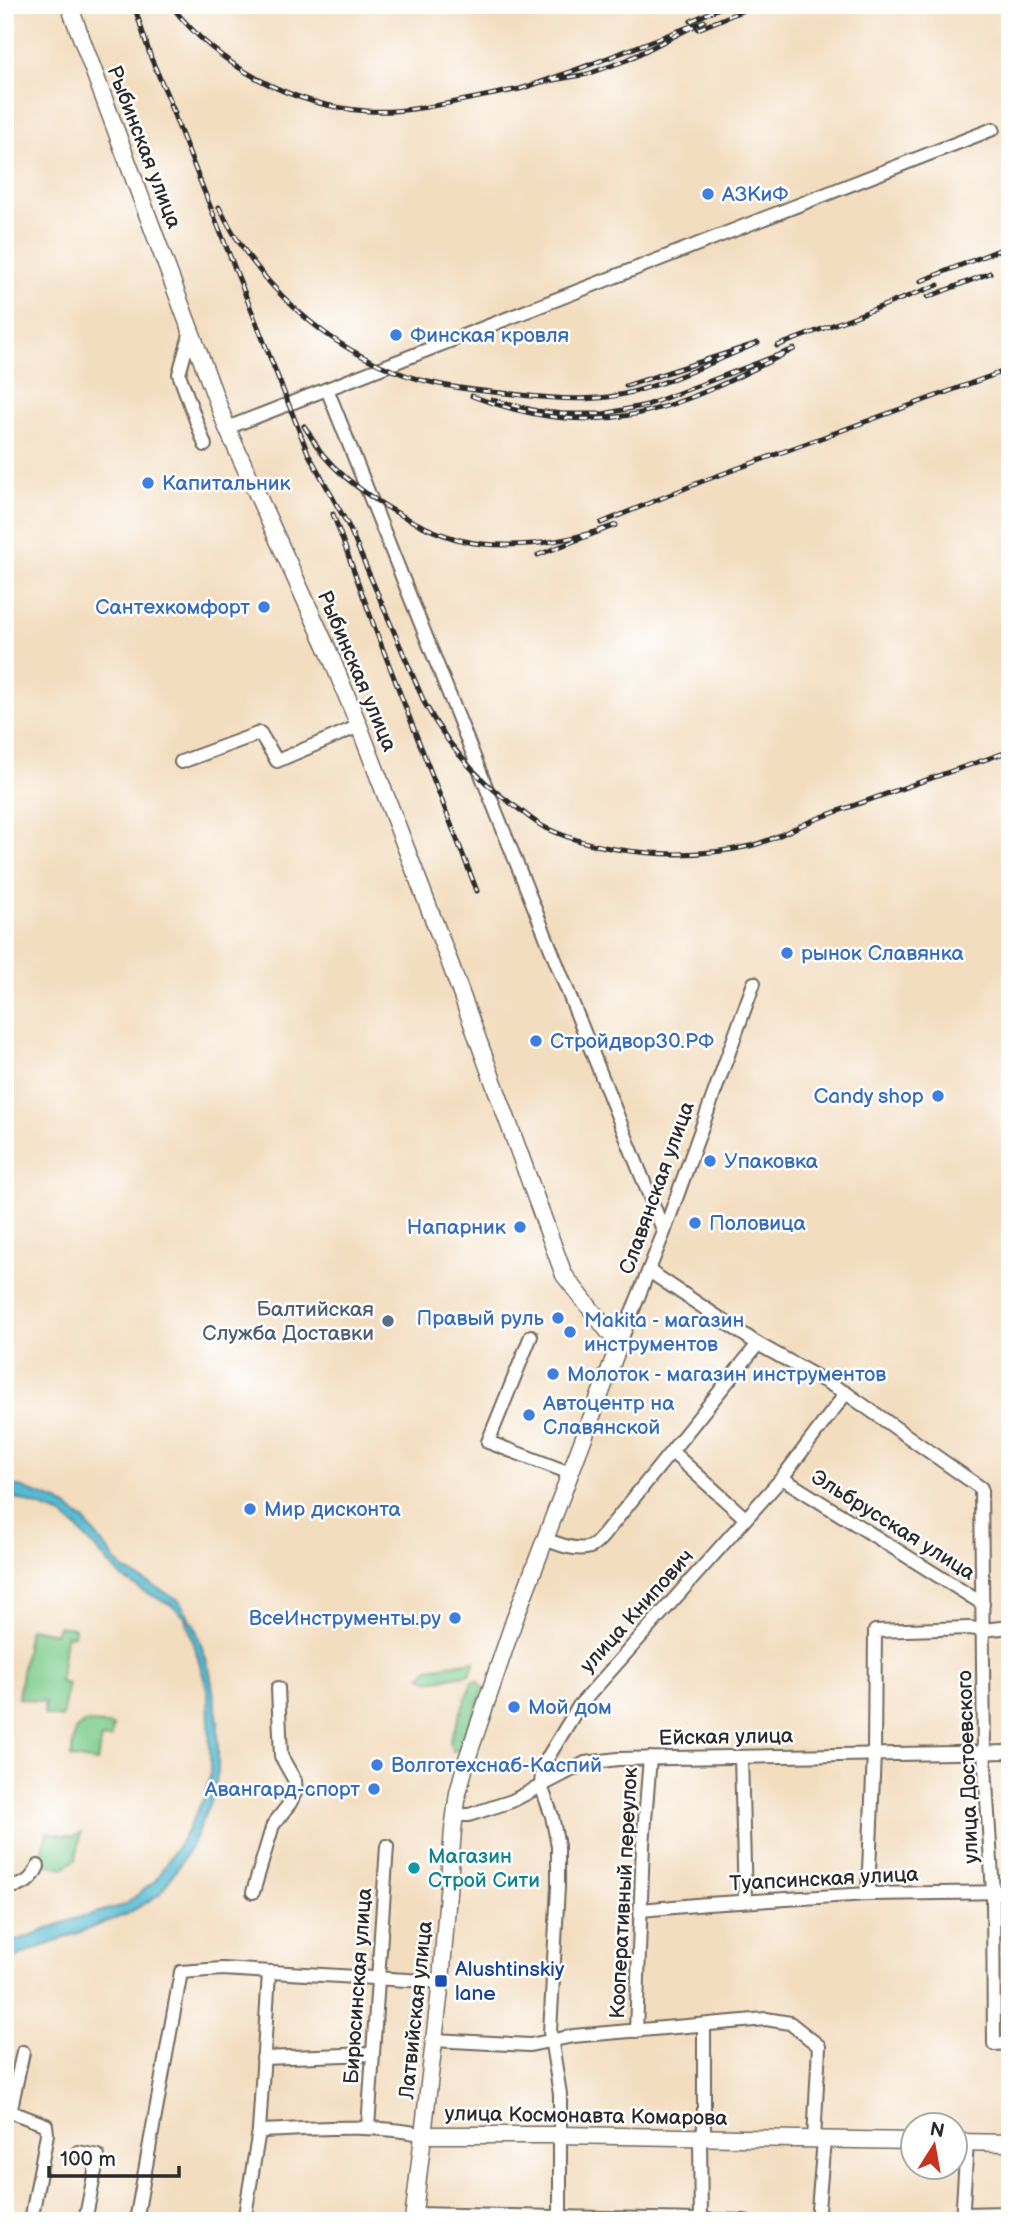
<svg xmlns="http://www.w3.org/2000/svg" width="1015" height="2226" font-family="'Balsamiq Sans',sans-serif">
<rect width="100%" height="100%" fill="#fff"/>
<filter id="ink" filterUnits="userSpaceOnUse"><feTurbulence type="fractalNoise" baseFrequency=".0143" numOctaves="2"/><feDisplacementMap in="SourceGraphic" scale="14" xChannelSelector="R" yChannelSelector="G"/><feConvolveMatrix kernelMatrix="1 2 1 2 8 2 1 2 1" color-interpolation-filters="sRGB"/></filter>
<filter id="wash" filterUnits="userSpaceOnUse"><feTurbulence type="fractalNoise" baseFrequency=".00686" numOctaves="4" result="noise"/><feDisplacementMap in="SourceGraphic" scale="28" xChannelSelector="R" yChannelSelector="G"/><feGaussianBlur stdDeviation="1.57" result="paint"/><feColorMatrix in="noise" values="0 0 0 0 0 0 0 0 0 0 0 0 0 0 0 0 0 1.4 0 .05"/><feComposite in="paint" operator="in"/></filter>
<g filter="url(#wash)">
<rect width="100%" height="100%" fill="#f3ddbf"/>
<!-- green -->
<g fill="#7dcc8c" stroke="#547c5c" stroke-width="2">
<path d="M58 1626 75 1628 74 1635 66 1636 60 1682 68 1684 62 1718 44 1715 45 1702 18 1698 29 1628 55 1633Z"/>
<path d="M475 1661 470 1674 430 1681 421 1676 429 1668Z"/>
<path d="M477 1680 482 1685 483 1690 460 1750 452 1751 450 1741 472 1682Z"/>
<path d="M86 1722 113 1726 111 1739 101 1738 97 1762 71 1758 75 1730Z"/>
<path d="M47 1832 74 1837 81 1833 76 1859 64 1868 45 1864 41 1857Z"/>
</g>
<!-- water -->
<path fill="#53bad1" stroke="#3f727e" stroke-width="2" d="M5 1482 58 1501 83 1519 123 1569 179 1600 195 1627 210 1672 218 1721V1770L214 1793 190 1849 160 1894 127 1914 5 1961V1945L74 1919 124 1905 154 1882 186 1833 204 1798 210 1777V1752L208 1692 186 1618 170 1604 141 1590 120 1576 77 1528 62 1515 5 1494Z"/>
</g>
<g filter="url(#ink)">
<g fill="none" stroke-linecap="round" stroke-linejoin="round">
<!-- minor casing -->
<g stroke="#71695f" stroke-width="16">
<g id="minor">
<path d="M191 331 179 374 205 445"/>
<path d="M327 389 664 1232"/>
<path d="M227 428 993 129"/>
<path d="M181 762 260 733 277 761 359 726"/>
<path d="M649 1271 758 1344 846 1393 981 1488 984 1751 993 1893 994 2044 1010 2043"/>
<path d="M531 1336 488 1442 570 1473"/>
<path d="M619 1345 664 1232 754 983"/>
<path d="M672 1452 745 1518"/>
<path d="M782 1478 983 1604"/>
<path d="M545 1539C557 1544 577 1552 590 1547 595 1546 600 1539 603 1536L758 1344"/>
<path d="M741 1757 745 1901"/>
<path d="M454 1815H469L512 1801 585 1763 618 1759 1010 1752"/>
<path d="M5 1886C22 1888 32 1881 38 1866"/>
<path d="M253 1892 273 1825 290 1803 296 1791 295 1781 281 1756 278 1688"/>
<path d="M868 1894 874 1753 875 1631 970 1628 983 1630 1010 1627"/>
<path d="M641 1910 707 1904 868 1894 1010 1892"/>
<path d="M636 2031 643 1845 650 1758"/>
<path d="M434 2040 530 2045 573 2036 766 2019 790 2023 819 2046 814 2140"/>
<path d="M23 2052 11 2108 14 2113 46 2125 47 2134 31 2221"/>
<path d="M263 2058 372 2054"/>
<path d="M368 2128 387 1846"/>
<path d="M259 2131C314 2129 370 2123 425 2135"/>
<path d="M700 2138 701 2221"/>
<path d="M704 2138V2025"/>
<path d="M78 2152 98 2156 85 2221"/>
<path d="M414 2214 745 2221"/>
<path d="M963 2214 1010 2213"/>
<path d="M136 2221 181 1972 222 1969 441 1982"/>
<path d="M244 2221 259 2131 269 1973"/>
<path d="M560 2221V2094L550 2032 558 1887V1846L552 1816 541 1786 542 1773 548 1757 579 1706 782 1478 846 1393"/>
<path d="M817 2221 824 2140"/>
<path d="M962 2221 967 2142"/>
</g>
</g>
<!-- major casing -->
<g stroke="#71695f" stroke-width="19">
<g id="major">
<path d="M69 5 227 428 328 650 359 726 447 955 564 1275 619 1345 514 1621 466 1762 458 1793 453 1830 441 1981 413 2221"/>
<path d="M425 2135H558L914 2141"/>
<path d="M956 2142 1010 2143"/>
</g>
</g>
<!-- minor -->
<use href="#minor" stroke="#fff" stroke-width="12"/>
<!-- major -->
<use href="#major" stroke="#fff" stroke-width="16"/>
<!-- rail casing -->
<g stroke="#2b2b2b" stroke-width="5">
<g id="rail">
<path d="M134 5 151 58 175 113"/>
<path d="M171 5C217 66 292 106 367 111 413 114 475 97 520 89 583 69 643 44 704 21L627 60 588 74 542 82"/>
<path d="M691 21 726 5"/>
<path d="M698 29 756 5"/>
<path d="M170 105 308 453 349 527 425 704C449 748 479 782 520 810 528 816 537 824 546 828 605 856 688 860 750 846 773 841 796 826 819 818 882 795 946 773 1010 751"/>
<path d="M219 207C258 285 325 348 408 376 441 387 479 391 513 394 544 398 577 401 608 397 654 391 714 361 758 343L626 386"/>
<path d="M921 281 1004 248"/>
<path d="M928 297 990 273"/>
<path d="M777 346 938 285"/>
<path d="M472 396C605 445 676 409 794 349L647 405 603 414H563L537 411 492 400"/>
<path d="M304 426C311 436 317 448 325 457 358 495 433 540 483 544 528 548 573 540 616 525L538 555"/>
<path d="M333 514 377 634 477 891"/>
<path d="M601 523 703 481 1010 369"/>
</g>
</g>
<!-- rail -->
<use href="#rail" stroke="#fff" stroke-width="2.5" stroke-dasharray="8" stroke-linecap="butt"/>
</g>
</g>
<!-- markers -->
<g fill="#3f7fe0" stroke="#fff" stroke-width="2.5">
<circle cx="708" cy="194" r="7"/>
<circle cx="396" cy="335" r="7"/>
<circle cx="148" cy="483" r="7"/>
<circle cx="264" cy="607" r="7"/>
<circle cx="787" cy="953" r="7"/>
<circle cx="536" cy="1041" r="7"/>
<circle cx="938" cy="1096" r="7"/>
<circle cx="710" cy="1161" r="7"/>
<circle cx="695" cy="1223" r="7"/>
<circle cx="520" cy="1227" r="7"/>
<circle cx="558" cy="1318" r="7"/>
<circle cx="570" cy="1332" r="7"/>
<circle cx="553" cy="1374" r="7"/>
<circle cx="529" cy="1415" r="7"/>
<circle cx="250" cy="1509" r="7"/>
<circle cx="455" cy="1618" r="7"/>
<circle cx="514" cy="1707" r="7"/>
<circle cx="377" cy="1765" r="7"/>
<circle cx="374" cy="1789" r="7"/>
</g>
<circle fill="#5c6f8a" stroke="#fff" stroke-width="2.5" cx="388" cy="1321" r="7"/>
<circle fill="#0f9aa8" stroke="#fff" stroke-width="2.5" cx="414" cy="1868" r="7"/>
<rect fill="#1a4fb4" stroke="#fff" stroke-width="2.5" x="434" y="1974" width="14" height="14" rx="3.5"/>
<g text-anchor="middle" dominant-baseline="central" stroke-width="5" stroke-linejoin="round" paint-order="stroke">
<!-- street labels -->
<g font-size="21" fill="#2b2b2b" stroke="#fff">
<text transform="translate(144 147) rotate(69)">Рыбинская улица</text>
<text transform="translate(357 671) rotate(67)">Рыбинская улица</text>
<text transform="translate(657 1188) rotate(-70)">Славянская улица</text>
<text transform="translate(893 1525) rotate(32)">Эльбрусская улица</text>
<text transform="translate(637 1611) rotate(-48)">улица Книпович</text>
<text transform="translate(726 1737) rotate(-1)">Ейская улица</text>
<text transform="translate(968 1767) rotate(-92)">улица Достоевского</text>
<text transform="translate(824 1879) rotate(-3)">Туапсинская улица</text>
<text transform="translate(624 1893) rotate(-87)">Кооперативный переулок</text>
<text transform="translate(358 1986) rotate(-86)">Бирюсинская улица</text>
<text transform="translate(416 2010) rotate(-84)">Латвийская улица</text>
<text transform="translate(586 2116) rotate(1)">улица Космонавта Комарова</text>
</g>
<!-- shop labels -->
<g font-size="21" fill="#366cbe" stroke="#fff" text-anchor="start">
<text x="722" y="194">АЗКиФ</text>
<text x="410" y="335">Финская кровля</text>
<text x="162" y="483">Капитальник</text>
<text x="250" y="607" text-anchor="end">Сантехкомфорт</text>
<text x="801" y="953">рынок Славянка</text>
<text x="550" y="1041">Стройдвор30.РФ</text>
<text x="924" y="1096" text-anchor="end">Candy shop</text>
<text x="724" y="1161">Упаковка</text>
<text x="709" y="1223">Половица</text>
<text x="506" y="1227" text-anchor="end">Напарник</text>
<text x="544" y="1318" text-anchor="end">Правый руль</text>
<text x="584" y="1320">Makita - магазин<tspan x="584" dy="24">инструментов</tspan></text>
<text x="567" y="1374">Молоток - магазин инструментов</text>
<text x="543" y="1403">Автоцентр на<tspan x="543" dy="24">Славянской</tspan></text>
<text x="264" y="1509">Мир дисконта</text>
<text x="441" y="1618" text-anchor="end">ВсеИнструменты.ру</text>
<text x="528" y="1707">Мой дом</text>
<text x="391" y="1765">Волготехснаб-Каспий</text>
<text x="360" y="1789" text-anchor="end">Авангард-cпорт</text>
</g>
<!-- service labels -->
<g font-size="21" fill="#4e5e75" stroke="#fff" text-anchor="end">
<text x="374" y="1309">Балтийская<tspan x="374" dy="24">Служба Доставки</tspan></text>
</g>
<!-- culture labels -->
<g font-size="21" fill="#0d838f" stroke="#fff" text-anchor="start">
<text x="428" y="1856">Магазин<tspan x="428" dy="24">Строй Сити</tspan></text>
</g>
<!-- transit labels -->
<g font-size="21" fill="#164399" stroke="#fff" text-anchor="start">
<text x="455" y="1969">Alushtinskiy<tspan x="455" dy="24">lane</tspan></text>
</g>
</g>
<!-- margin -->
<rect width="1015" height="2226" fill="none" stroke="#fff" stroke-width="28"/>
<!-- north arrow -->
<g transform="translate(934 2146) rotate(11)"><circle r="33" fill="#ffffff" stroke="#aaaaaa" stroke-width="2"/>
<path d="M0-5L12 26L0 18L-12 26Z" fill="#c8321e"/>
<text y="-10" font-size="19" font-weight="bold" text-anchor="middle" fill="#2b2b2b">N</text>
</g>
<!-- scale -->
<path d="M49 2166v10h130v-10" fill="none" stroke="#2b2b2b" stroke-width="3.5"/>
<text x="60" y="2166" font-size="21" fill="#2b2b2b" stroke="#ffffff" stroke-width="5" paint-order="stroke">100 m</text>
</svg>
